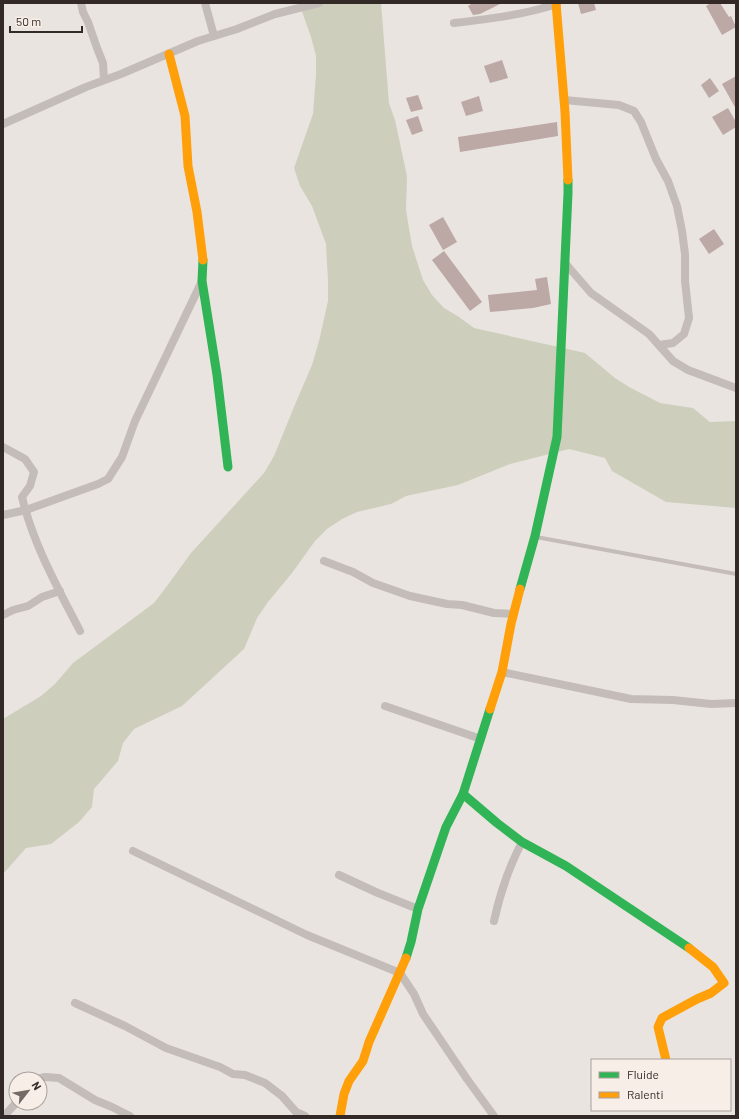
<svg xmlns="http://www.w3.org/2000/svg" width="739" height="1119" font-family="Barlow,sans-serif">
<rect width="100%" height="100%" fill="#eae4e0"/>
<!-- green -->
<path fill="#cdcebb" d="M299 3H381L389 103 395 120 407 176 406 210 412 246 423 280 432 295 444 308 459 317 474 328 585 353 615 378 629 387 660 403 693 408 710 422 736 421V508L666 502 612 471 605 458 569 449 510 464 458 485 406 496 391 504 357 512 342 519 327 529 315 541 292 573 268 602 257 618 244 649 182 706 134 729 123 743 118 761 94 789 92 807 79 822 51 844 26 848 3 874V719L41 696 55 684 73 663 154 603 167 586 191 553 264 473 274 456 296 402 312 365 319 341 328 301V281L326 244 312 206 300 186 294 168 313 114 316 74V56L311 37Z"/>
<!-- building -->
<g fill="#bca8a4">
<path d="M473 3H502L480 14 473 15 468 6Z"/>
<path d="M578 3H594L596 10 581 14Z"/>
<path d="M711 3H720L729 17 731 16 736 27 722 35 706 6Z"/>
<path d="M502 60 508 78 490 83 484 66Z"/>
<path d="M736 76V109L722 84Z"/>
<path d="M710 78 719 91 709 98 701 85Z"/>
<path d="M418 95 423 109 411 112 406 98Z"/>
<path d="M479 96 483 111 466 116 461 102Z"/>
<path d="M728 108 736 122V127L723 135 712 117Z"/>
<path d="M418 116 423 131 412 135 406 120Z"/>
<path d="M557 122 558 136 460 152 458 137Z"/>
<path d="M443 217 457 242 443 250 429 225Z"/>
<path d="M714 229 724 244 709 254 699 239Z"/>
<path d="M444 251 482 302 470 311 432 260Z"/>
<path d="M547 277 551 304 533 308 490 312 488 295 537 290 535 279Z"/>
</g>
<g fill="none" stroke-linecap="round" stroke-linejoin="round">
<!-- lane -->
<path stroke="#c3bcb9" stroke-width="4" d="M536 537 736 574"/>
<!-- street -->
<g stroke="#c3bcb9" stroke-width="8">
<path d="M81 3 83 12 88 22 97 48 103 63 104 79"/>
<path d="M205 3 214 36"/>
<path d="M454 23C489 19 523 15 557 4"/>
<path d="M564 100 619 105 634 111 641 122 656 159 668 181 677 206 682 231 685 254V281L689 318 684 334 673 343 659 345"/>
<path d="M3 124 86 87 121 74 198 41 237 29 275 14 319 3"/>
<path d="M565 263 591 293 649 334 673 361 688 370 736 388"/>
<path d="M3 447 25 459 34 472 30 486 22 497C33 544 58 588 80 631"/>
<path d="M3 515 26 510 98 484 108 479 122 457 135 421 202 281"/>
<path d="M324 561 353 572 373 583 410 596 447 604 462 605 494 613 514 614"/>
<path d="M3 615 13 610 28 606 42 597 60 591"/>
<path d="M502 672 631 699 673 700 711 704 736 703"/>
<path d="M385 706 481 739"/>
<path d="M133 851 307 935 400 973 414 994 423 1014 467 1079 494 1116"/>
<path d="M339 875 378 893 418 909"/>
<path d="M494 921C500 893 509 867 522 842"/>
<path d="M75 1003 125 1026 166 1048 220 1067 233 1074 245 1075 265 1083 282 1096 296 1112 305 1116"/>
<path d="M37 1079 45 1077 59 1078 95 1100 112 1107 130 1116"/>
<path d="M4 1116 16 1103"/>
</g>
<!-- fast -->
<g stroke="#30b455" stroke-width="9">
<path d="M203 260 202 281 217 375 228 467"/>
<path d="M520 589 535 536 557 437 568 193V180"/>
<path d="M463 794 497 823 522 842 566 866 689 948"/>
<path d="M406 958 411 942 418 909 446 827 463 794 490 709"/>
</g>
<!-- slow -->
<g stroke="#ff9f0a" stroke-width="9">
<path d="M556 3 565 112 568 180"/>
<path d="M169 54 185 116 188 166 197 212 203 260"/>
<path d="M490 709 502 672 511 624 520 589"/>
<path d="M666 1060 658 1027 662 1018 697 999 711 993 724 983 713 967 689 948"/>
<path d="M340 1116 344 1094 349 1081 363 1061 369 1042 406 958"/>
</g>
</g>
<!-- border -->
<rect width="739" height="1119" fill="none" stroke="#332a28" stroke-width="8"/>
<!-- legend -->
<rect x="591" y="1059" width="140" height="52" fill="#f7eee7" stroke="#a9a09b"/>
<rect x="599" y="1072" width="20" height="6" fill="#30b455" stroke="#a9a09b"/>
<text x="627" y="1079" font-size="12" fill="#332a28">Fluide</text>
<rect x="599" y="1092" width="20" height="6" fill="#ff9f0a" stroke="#a9a09b"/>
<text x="627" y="1099" font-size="12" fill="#332a28">Ralenti</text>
<!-- north arrow -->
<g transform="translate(28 1091) rotate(59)"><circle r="19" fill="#f7eee7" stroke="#a9a09b"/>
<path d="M0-3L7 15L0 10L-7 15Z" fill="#736b68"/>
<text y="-6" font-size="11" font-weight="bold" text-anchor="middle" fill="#332a28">N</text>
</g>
<!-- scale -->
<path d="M10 26v6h72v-6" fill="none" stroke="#332a28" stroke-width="2"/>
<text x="16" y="26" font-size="12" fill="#332a28" stroke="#f7eee7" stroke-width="3" paint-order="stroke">50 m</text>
</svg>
